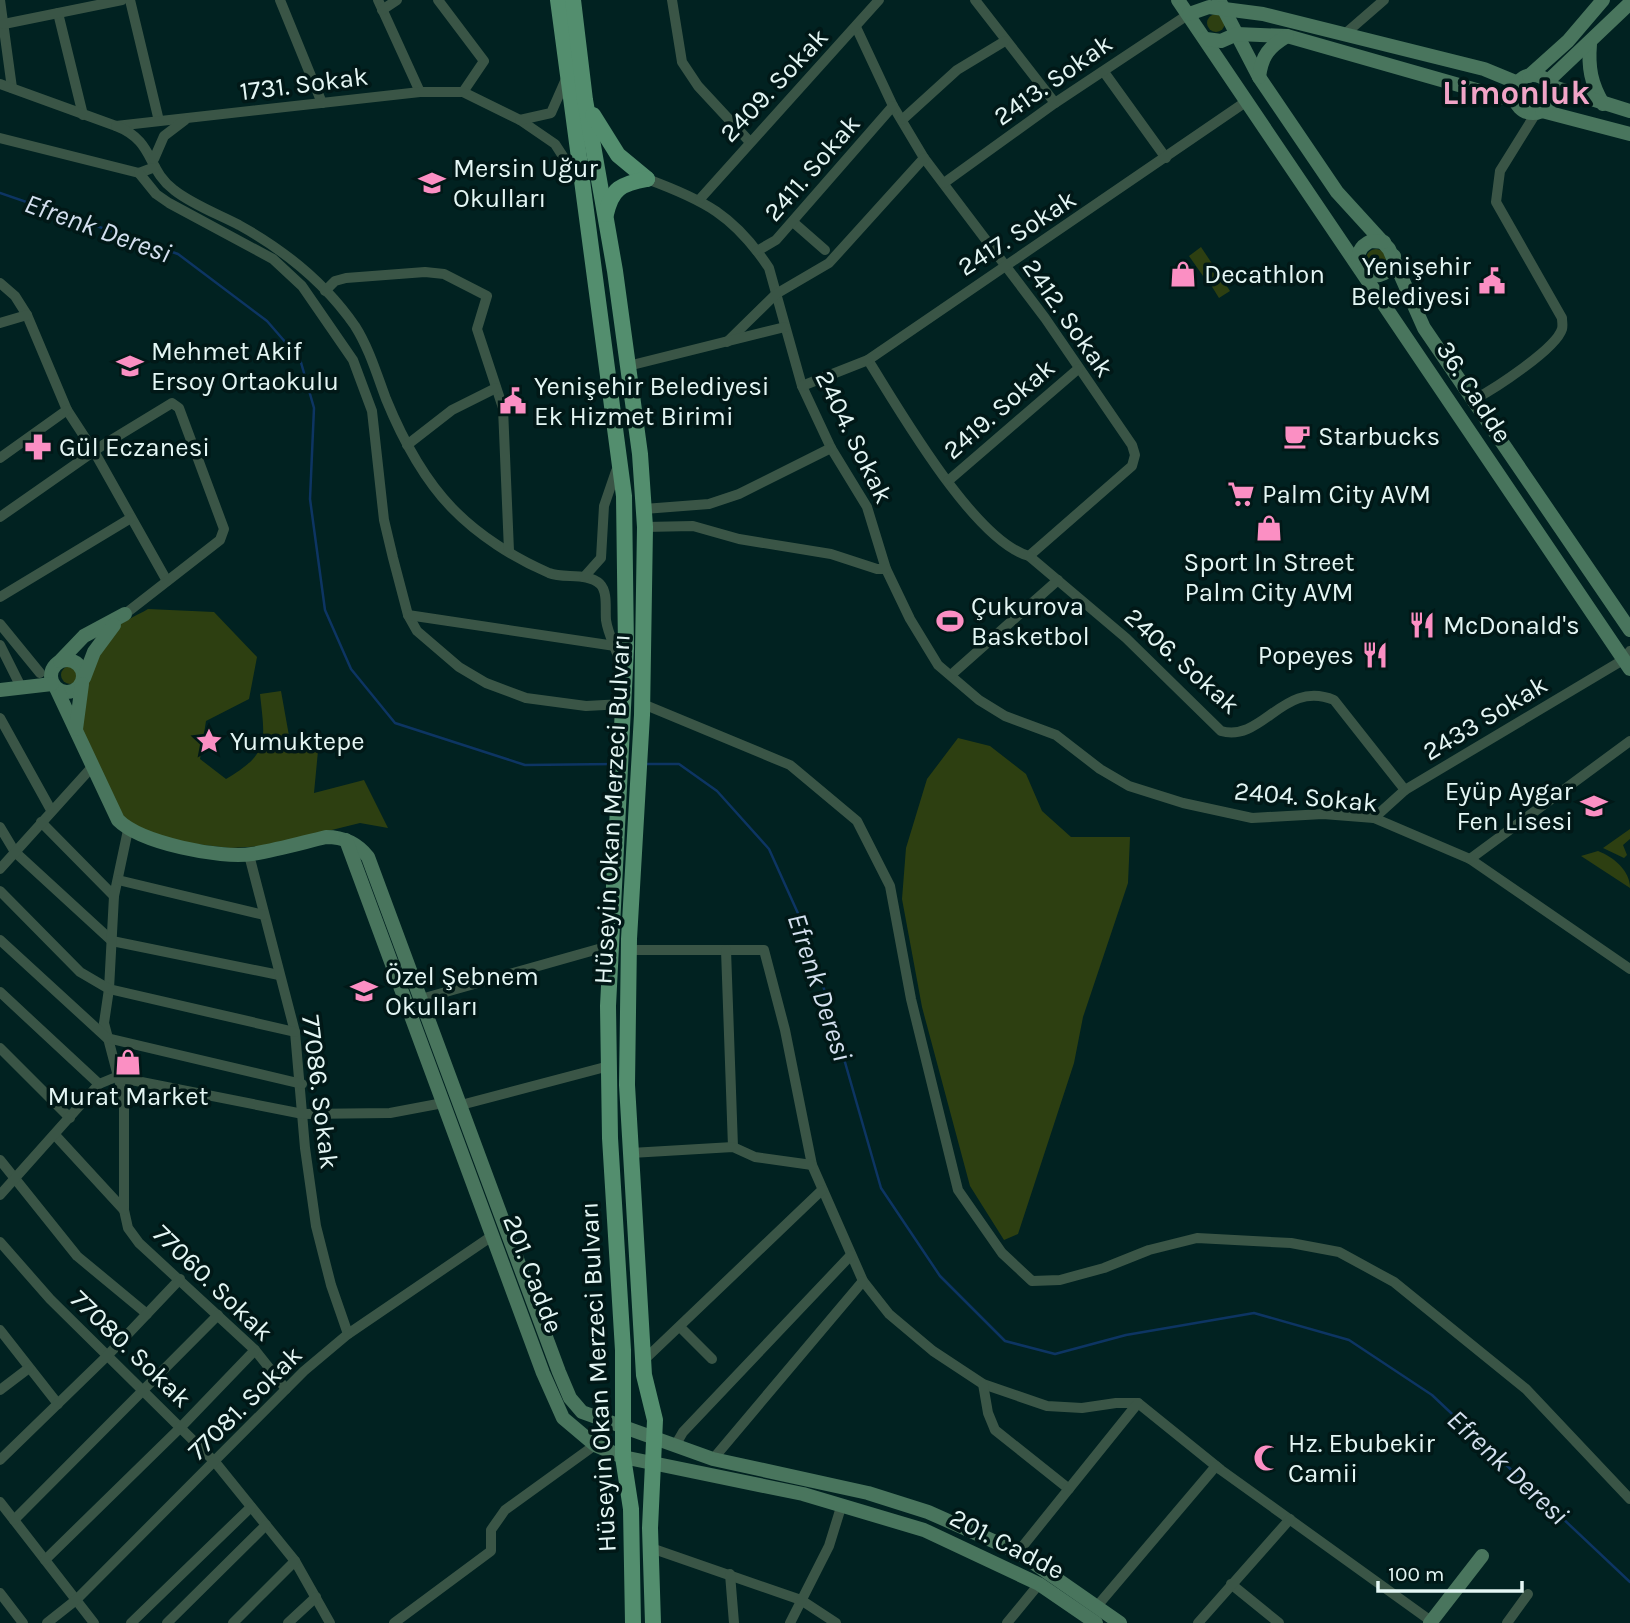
<svg xmlns="http://www.w3.org/2000/svg" width="1630" height="1623" font-family="Karla,sans-serif">
<rect width="100%" height="100%" fill="#012221"/>
<!-- green -->
<g fill="#2d3f11">
<circle cx="1216" cy="23" r="9"/>
<circle cx="1532" cy="94" r="9"/>
<path d="M1201 247 1215 268 1203 276 1189 256Z"/>
<circle cx="1376" cy="259" r="10"/>
<path d="M1216 270 1230 291 1219 298 1206 277Z"/>
<path d="M148 609 214 612 257 657 249 699 206 721 200 759 226 779C270 753 265 741 260 694L281 691 291 747 318 751 314 793 364 780 388 828 360 823 267 846 230 848 170 841 124 820 83 737C77 702 88 662 111 633 118 623 136 616 148 609Z"/>
<circle cx="70" cy="675" r="9"/>
<path d="M958 738 990 746 1026 774 1042 811 1071 837H1130L1128 883 1083 1017 1074 1063 1018 1234 1004 1240 970 1186 922 1007 902 899 906 848 927 779Z"/>
<path d="M1630 829V839L1623 845 1627 855 1624 858 1603 848Z"/>
<path d="M1598 851C1613 857 1630 870 1630 888L1581 856Z"/>
</g>
<g fill="none" stroke-linecap="round" stroke-linejoin="round">
<!-- stream -->
<g stroke="#0d3563" stroke-width="2.5">
<path d="M0 193 178 254 267 321 300 359 314 408 310 499 325 610 351 669 395 723 525 765 615 764"/>
<path d="M646 764H679L717 791 769 849 810 940 881 1188 940 1276 1005 1341 1055 1354 1126 1335 1254 1313 1349 1340 1432 1395 1630 1582"/>
</g>
<!-- street -->
<g stroke="#3a5546" stroke-width="10">
<path d="M0 0 12 88"/>
<path d="M130 0 159 121"/>
<path d="M280 0 322 103"/>
<path d="M378 0 420 92"/>
<path d="M438 0 484 61 463 92"/>
<path d="M672 0 682 62 698 86 749 141"/>
<path d="M975 0 1055 103"/>
<path d="M382 10 397 0"/>
<path d="M58 13 83 115"/>
<path d="M4 24 122 0"/>
<path d="M856 27 893 106 924 158 1045 318 1132 445 1135 455 1132 466 1029 556"/>
<path d="M1346 33 1384 0"/>
<path d="M1104 72 1166 158"/>
<path d="M0 84 116 126 420 92H463L520 120 555 144 577 178"/>
<path d="M520 120 551 113 566 79"/>
<path d="M902 120 957 70 1005 41"/>
<path d="M116 126C155 141 146 169 174 190 193 205 218 214 239 225 284 250 326 284 355 326 369 348 377 375 386 399 402 438 422 477 452 508 478 535 514 558 549 573 564 579 587 572 600 584 608 592 605 609 606 620 608 635 617 650 621 665"/>
<path d="M0 138 139 173 155 167"/>
<path d="M154 159 164 136 185 120"/>
<path d="M139 173 156 194 169 203 273 259 302 286 353 360 372 411 384 520 393 558 408 615 417 631 459 667 486 683 526 698 586 706 623 704"/>
<path d="M647 179C704 200 734 215 769 268L802 386 831 448 867 507 886 569 910 619 938 665 979 700 1005 716 1056 735 1100 769 1129 786 1183 803 1252 818 1323 814 1374 818 1470 859 1630 969"/>
<path d="M944 183 1055 103 1189 14"/>
<path d="M700 199 879 0"/>
<path d="M793 222 825 250"/>
<path d="M757 251 776 240 893 106"/>
<path d="M0 283 15 296 27 315 67 410 95 453 167 581"/>
<path d="M325 291 335 281 346 278 425 272 444 274 487 296 477 329 503 408 509 551"/>
<path d="M0 323 27 315"/>
<path d="M727 342 776 294 829 263 924 158"/>
<path d="M868 360C899 409 974 541 1029 556L1126 638 1221 731C1263 743 1283 679 1334 700L1405 790"/>
<path d="M628 366 785 327"/>
<path d="M802 386 868 360 1247 101"/>
<path d="M1475 399C1494 389 1556 349 1562 329 1563 325 1562 322 1562 318L1496 202 1500 171 1536 113"/>
<path d="M407 445 452 410 496 388"/>
<path d="M0 458 67 410"/>
<path d="M948 481 1078 369"/>
<path d="M644 509 709 504 739 494 831 448"/>
<path d="M0 517 103 445 172 403 179 408 224 529 220 540 125 614"/>
<path d="M645 527 693 526 739 539 831 554 877 569H886"/>
<path d="M584 577 601 558 604 506 616 471"/>
<path d="M0 597 131 518"/>
<path d="M408 615 615 646"/>
<path d="M0 624 40 673"/>
<path d="M0 645 21 687"/>
<path d="M951 675 1058 580"/>
<path d="M643 704 790 765 857 821 890 886 911 999 958 1190 1002 1253 1032 1281 1060 1280 1104 1268 1149 1250 1197 1238 1291 1243 1339 1252 1394 1282 1526 1389 1630 1499"/>
<path d="M0 718 51 810"/>
<path d="M1374 818 1405 790 1623 660 1630 651"/>
<path d="M41 822 114 896"/>
<path d="M0 827 15 852 112 941 279 975"/>
<path d="M128 830 114 896 109 989 104 1023 124 1099V1210L128 1228 139 1243 255 1350 286 1389"/>
<path d="M249 855 295 1032 305 1148 316 1226 331 1285 348 1334"/>
<path d="M1470 859 1630 741"/>
<path d="M0 869 92 767"/>
<path d="M118 880 264 915"/>
<path d="M0 891 80 972 109 989 295 1032"/>
<path d="M0 940 107 1038 302 1084"/>
<path d="M629 950H764L785 1030 812 1165 863 1281 889 1314 933 1351 983 1384 1047 1406 1082 1408 1116 1403H1138L1221 1470 1431 1621"/>
<path d="M726 950 733 1147"/>
<path d="M0 992 99 1084"/>
<path d="M421 999 609 946"/>
<path d="M0 1048 70 1118"/>
<path d="M461 1105 609 1066"/>
<path d="M55 1135 124 1210"/>
<path d="M631 1153 733 1147 755 1157 812 1165"/>
<path d="M0 1160 77 1256 147 1314"/>
<path d="M0 1195 99 1084 116 1077 303 1114 390 1113 443 1103"/>
<path d="M0 1242 50 1299 215 1462 295 1561 330 1623"/>
<path d="M680 1327 712 1359"/>
<path d="M0 1330 58 1404"/>
<path d="M643 1361 822 1190"/>
<path d="M983 1384 988 1413 995 1430 1069 1489"/>
<path d="M0 1390 29 1368"/>
<path d="M676 1444 683 1432 851 1255"/>
<path d="M713 1459 863 1281"/>
<path d="M0 1460 107 1356 180 1279"/>
<path d="M0 1502 94 1623"/>
<path d="M14 1520 218 1315"/>
<path d="M651 1548 801 1600 836 1623"/>
<path d="M1018 1552 1138 1403"/>
<path d="M45 1560 181 1427 255 1350"/>
<path d="M730 1574 734 1623"/>
<path d="M1231 1584 1279 1623"/>
<path d="M0 1593 23 1623"/>
<path d="M1098 1605 1216 1466"/>
<path d="M47 1623 76 1600 304 1371 348 1334 492 1236"/>
<path d="M131 1623 251 1507"/>
<path d="M167 1623 266 1525"/>
<path d="M233 1623 295 1561"/>
<path d="M288 1623 316 1597"/>
<path d="M394 1623 491 1551V1530L505 1510 595 1445"/>
<path d="M790 1623 829 1546 842 1504"/>
<path d="M1007 1623 1039 1584"/>
<path d="M1198 1623 1290 1519"/>
<path d="M1507 1623 1528 1594"/>
</g>
<!-- secondary -->
<g stroke="#49755d" stroke-width="14">
<path d="M1178 0 1630 669"/>
<path d="M1219 0 1259 77 1337 192 1389 249 1424 328 1630 630"/>
<path d="M1189 14 1209 7 1263 14 1484 69 1518 83"/>
<path d="M1206 39 1221 41 1237 34 1287 36 1515 101"/>
<path d="M1590 44C1588 68 1591 83 1603 104"/>
<circle cx="1533" cy="94" r="19"/>
<path d="M1529 76 1568 41 1603 0"/>
<path d="M1259 77C1262 55 1269 47 1287 36"/>
<path d="M1547 82 1630 3"/>
<path d="M1550 86 1630 111"/>
<path d="M1542 111 1630 134"/>
<path d="M1360 266C1356 254 1360 246 1371 241L1384 242"/>
<path d="M1364 272C1379 280 1392 273 1394 256"/>
<circle cx="67" cy="676" r="16"/>
<path d="M60 661 84 636 125 614"/>
<path d="M84 678 94 652 114 625"/>
<path d="M56 688 118 820C141 843 220 859 252 854 277 850 301 843 326 837 344 837 357 843 368 857L559 1372 570 1398 582 1412 713 1459 868 1493 928 1512 1018 1552 1120 1623"/>
<path d="M0 690 52 684"/>
<path d="M76 729 82 684"/>
<path d="M346 840 543 1373 563 1418 595 1445 623 1457 803 1494 924 1530 1039 1584 1096 1623"/>
<path d="M1430 1623 1482 1556"/>
</g>
<!-- primary -->
<g stroke="#538e6e" stroke-width="16">
<path d="M558 0 624 496 626 648 608 1006 610 1138 623 1350V1457L631 1509 633 1623"/>
<path d="M573 0 585 100 615 271 640 454 645 527 642 715 629 939 627 1085 644 1375 655 1420 650 1528 653 1623"/>
<path d="M593 115 618 155 647 179"/>
<path d="M606 214C612 188 621 184 647 179"/>
</g>
</g>
<!-- icons -->
<defs>
<g id="school-bare" transform="scale(2.1)"><path d="M0-5L7-2L0 1L-7-2ZM-4 1L0 2.5L4 1V4Q0 6-4 4Z" fill="#fb8fc3" stroke="#011817" stroke-width="2.5" paint-order="stroke"/></g>
<g id="shop-bare" transform="scale(2.1)"><path d="M-5-2.5h2.3a2.7 3.5 0 0 1 5.4 0H5L5.5 6h-11ZM-1.5-2.5h3a1.5 2.3 0 0 0-3 0Z" fill="#fb8fc3" stroke="#011817" stroke-width="2.5" paint-order="stroke"/></g>
<g id="civic-bare" transform="scale(2.1)"><path d="M-.6-6.5H3V-4.5H.6V-3L4-1V1h2V6H-6V1h2V-1L-.6-3ZM-1.2 2.5V6h2.4V2.5Z" fill="#fb8fc3" stroke="#011817" stroke-width="2.5" paint-order="stroke"/></g>
<g id="cafe-bare" transform="scale(2.1)"><path d="M-5.5-4.5H6V0H3Q3 3.5 0 3.5H-2.5Q-5.5 3.5-5.5 0ZM3-3.2v2h1.7v-2ZM-6 4.5H4V6H-6Z" fill="#fb8fc3" stroke="#011817" stroke-width="2.5" paint-order="stroke"/></g>
<g id="pharmacy-bare" transform="scale(2.1)"><path d="M-2-6h4v4h4v4h-4v4h-4v-4h-4v-4h4Z" fill="#fb8fc3" stroke="#011817" stroke-width="2.5" paint-order="stroke"/></g>
<g id="supermarket-bare" transform="scale(2.1)"><path d="M-6-5.5h2.5l.6 2H6L4.5 2H-2.5L-4.4-4H-6ZM-1.5 3.2a1.3 1.3 0 1 0 .1 0ZM3 3.2a1.3 1.3 0 1 0 .1 0Z" fill="#fb8fc3" stroke="#011817" stroke-width="2.5" paint-order="stroke"/></g>
<g id="stadium-bare" transform="scale(2.1)"><path d="M0-5a6.5 5 0 1 0 0 10a6.5 5 0 1 0 0-10ZM-3.5-1.8h7v3.6h-7Z" fill="#fb8fc3" stroke="#011817" stroke-width="2.5" paint-order="stroke"/></g>
<g id="restaurant-bare" transform="scale(2.1)"><path d="M-5-6h1v4h1v-4h1v4h1v-4h1v5L-1.5 .5V6h-2V.5L-5-1ZM5-6V6H3V1.5H1.5Q1.5-4 5-6Z" fill="#fb8fc3" stroke="#011817" stroke-width="2.5" paint-order="stroke"/></g>
<g id="sight-bare" transform="scale(2.1)"><path d="M0-6L1.8-2.2L6-1.7L2.9 1.2L3.7 5.4L0 3.3L-3.7 5.4L-2.9 1.2L-6-1.7L-1.8-2.2Z" fill="#fb8fc3" stroke="#011817" stroke-width="2.5" paint-order="stroke"/></g>
<g id="mosque-bare" transform="scale(2.1)"><path d="M3.5-4.9A6 6 0 1 0 3.5 4.9A5 5 0 1 1 3.5-4.9Z" fill="#fb8fc3" stroke="#011817" stroke-width="2.5" paint-order="stroke"/></g>
</defs>
<g fill-rule="evenodd">
<use href="#school-bare" x="432" y="183"/>
<use href="#shop-bare" x="1183" y="274"/>
<use href="#civic-bare" x="1492" y="281"/>
<use href="#school-bare" x="130" y="366"/>
<use href="#civic-bare" x="513" y="401"/>
<use href="#cafe-bare" x="1297" y="436"/>
<use href="#pharmacy-bare" x="38" y="447"/>
<use href="#supermarket-bare" x="1241" y="494"/>
<use href="#shop-bare" x="1269" y="528"/>
<use href="#stadium-bare" x="950" y="621"/>
<use href="#restaurant-bare" x="1422" y="625"/>
<use href="#restaurant-bare" x="1375" y="655"/>
<use href="#sight-bare" x="209" y="741"/>
<use href="#school-bare" x="1594" y="806"/>
<use href="#school-bare" x="364" y="991"/>
<use href="#shop-bare" x="128" y="1062"/>
<use href="#mosque-bare" x="1267" y="1458"/>
</g>
<g text-anchor="middle" dominant-baseline="central" stroke-width="7" stroke-linejoin="round" paint-order="stroke">
<!-- street labels -->
<g font-size="26" fill="#e4f6f4" stroke="#011817">
<text transform="translate(1053 80) rotate(-35)">2413. Sokak</text>
<text transform="translate(304 84) rotate(-7)">1731. Sokak</text>
<text transform="translate(774 85) rotate(-47)">2409. Sokak</text>
<text transform="translate(812 168) rotate(-49)">2411. Sokak</text>
<text transform="translate(1017 233) rotate(-33)">2417. Sokak</text>
<text transform="translate(1068 318) rotate(55)">2412. Sokak</text>
<text transform="translate(1474 392) rotate(57)">36. Cadde</text>
<text transform="translate(999 409) rotate(-41)">2419. Sokak</text>
<text transform="translate(854 437) rotate(64)">2404. Sokak</text>
<text transform="translate(1182 661) rotate(42)">2406. Sokak</text>
<text transform="translate(1485 718) rotate(-31)">2433 Sokak</text>
<text transform="translate(1306 797) rotate(5)">2404. Sokak</text>
<text transform="translate(612 809) rotate(-87)">Hüseyin Okan Merzeci Bulvarı</text>
<text transform="translate(320 1092) rotate(83)">77086. Sokak</text>
<text transform="translate(533 1274) rotate(69)">201. Cadde</text>
<text transform="translate(213 1283) rotate(44)">77060. Sokak</text>
<text transform="translate(131 1349) rotate(44)">77080. Sokak</text>
<text transform="translate(598 1377) rotate(-93)">Hüseyin Okan Merzeci Bulvarı</text>
<text transform="translate(245 1403) rotate(-45)">77081. Sokak</text>
<text transform="translate(1007 1544) rotate(27)">201. Cadde</text>
</g>
<!-- poi labels -->
<g font-size="26" fill="#e4f6f4" stroke="#011817" text-anchor="start">
<text x="453" y="168">Mersin Uğur<tspan x="453" dy="30">Okulları</tspan></text>
<text x="1471" y="266" text-anchor="end">Yenişehir<tspan x="1471" dy="30">Belediyesi</tspan></text>
<text x="1204" y="274">Decathlon</text>
<text x="151" y="351">Mehmet Akif<tspan x="151" dy="30">Ersoy Ortaokulu</tspan></text>
<text x="534" y="386">Yenişehir Belediyesi<tspan x="534" dy="30">Ek Hizmet Birimi</tspan></text>
<text x="1318" y="436">Starbucks</text>
<text x="59" y="447">Gül Eczanesi</text>
<text x="1262" y="494">Palm City AVM</text>
<text x="1269" y="562" text-anchor="middle">Sport In Street<tspan x="1269" dy="30">Palm City AVM</tspan></text>
<text x="971" y="606">Çukurova<tspan x="971" dy="30">Basketbol</tspan></text>
<text x="1443" y="625">McDonald's</text>
<text x="1354" y="655" text-anchor="end">Popeyes</text>
<text x="230" y="741">Yumuktepe</text>
<text x="1573" y="791" text-anchor="end">Eyüp Aygar<tspan x="1573" dy="30">Fen Lisesi</tspan></text>
<text x="385" y="976">Özel Şebnem<tspan x="385" dy="30">Okulları</tspan></text>
<text x="128" y="1096" text-anchor="middle">Murat Market</text>
<text x="1288" y="1443">Hz. Ebubekir<tspan x="1288" dy="30">Camii</tspan></text>
</g>
<!-- water labels -->
<g font-size="28" font-style="italic" fill="#d4e0ef" stroke="#011817">
<text transform="translate(98 228) rotate(20)">Efrenk Deresi</text>
<text transform="translate(820 987) rotate(72)">Efrenk Deresi</text>
<text transform="translate(1508 1467) rotate(43)">Efrenk Deresi</text>
</g>
<!-- district labels -->
<g font-size="33" font-weight="bold" fill="#f1a4c7" stroke="#011817">
<text x="1516" y="93">Limonluk</text>
</g>
</g>
<!-- scale -->
<path d="M1378 1581v10h144v-10" fill="none" stroke="#e4f6f4" stroke-width="3.5"/>
<text x="1388" y="1581" font-size="21" fill="#e4f6f4" stroke="#011817" stroke-width="5" paint-order="stroke">100 m</text>
</svg>
